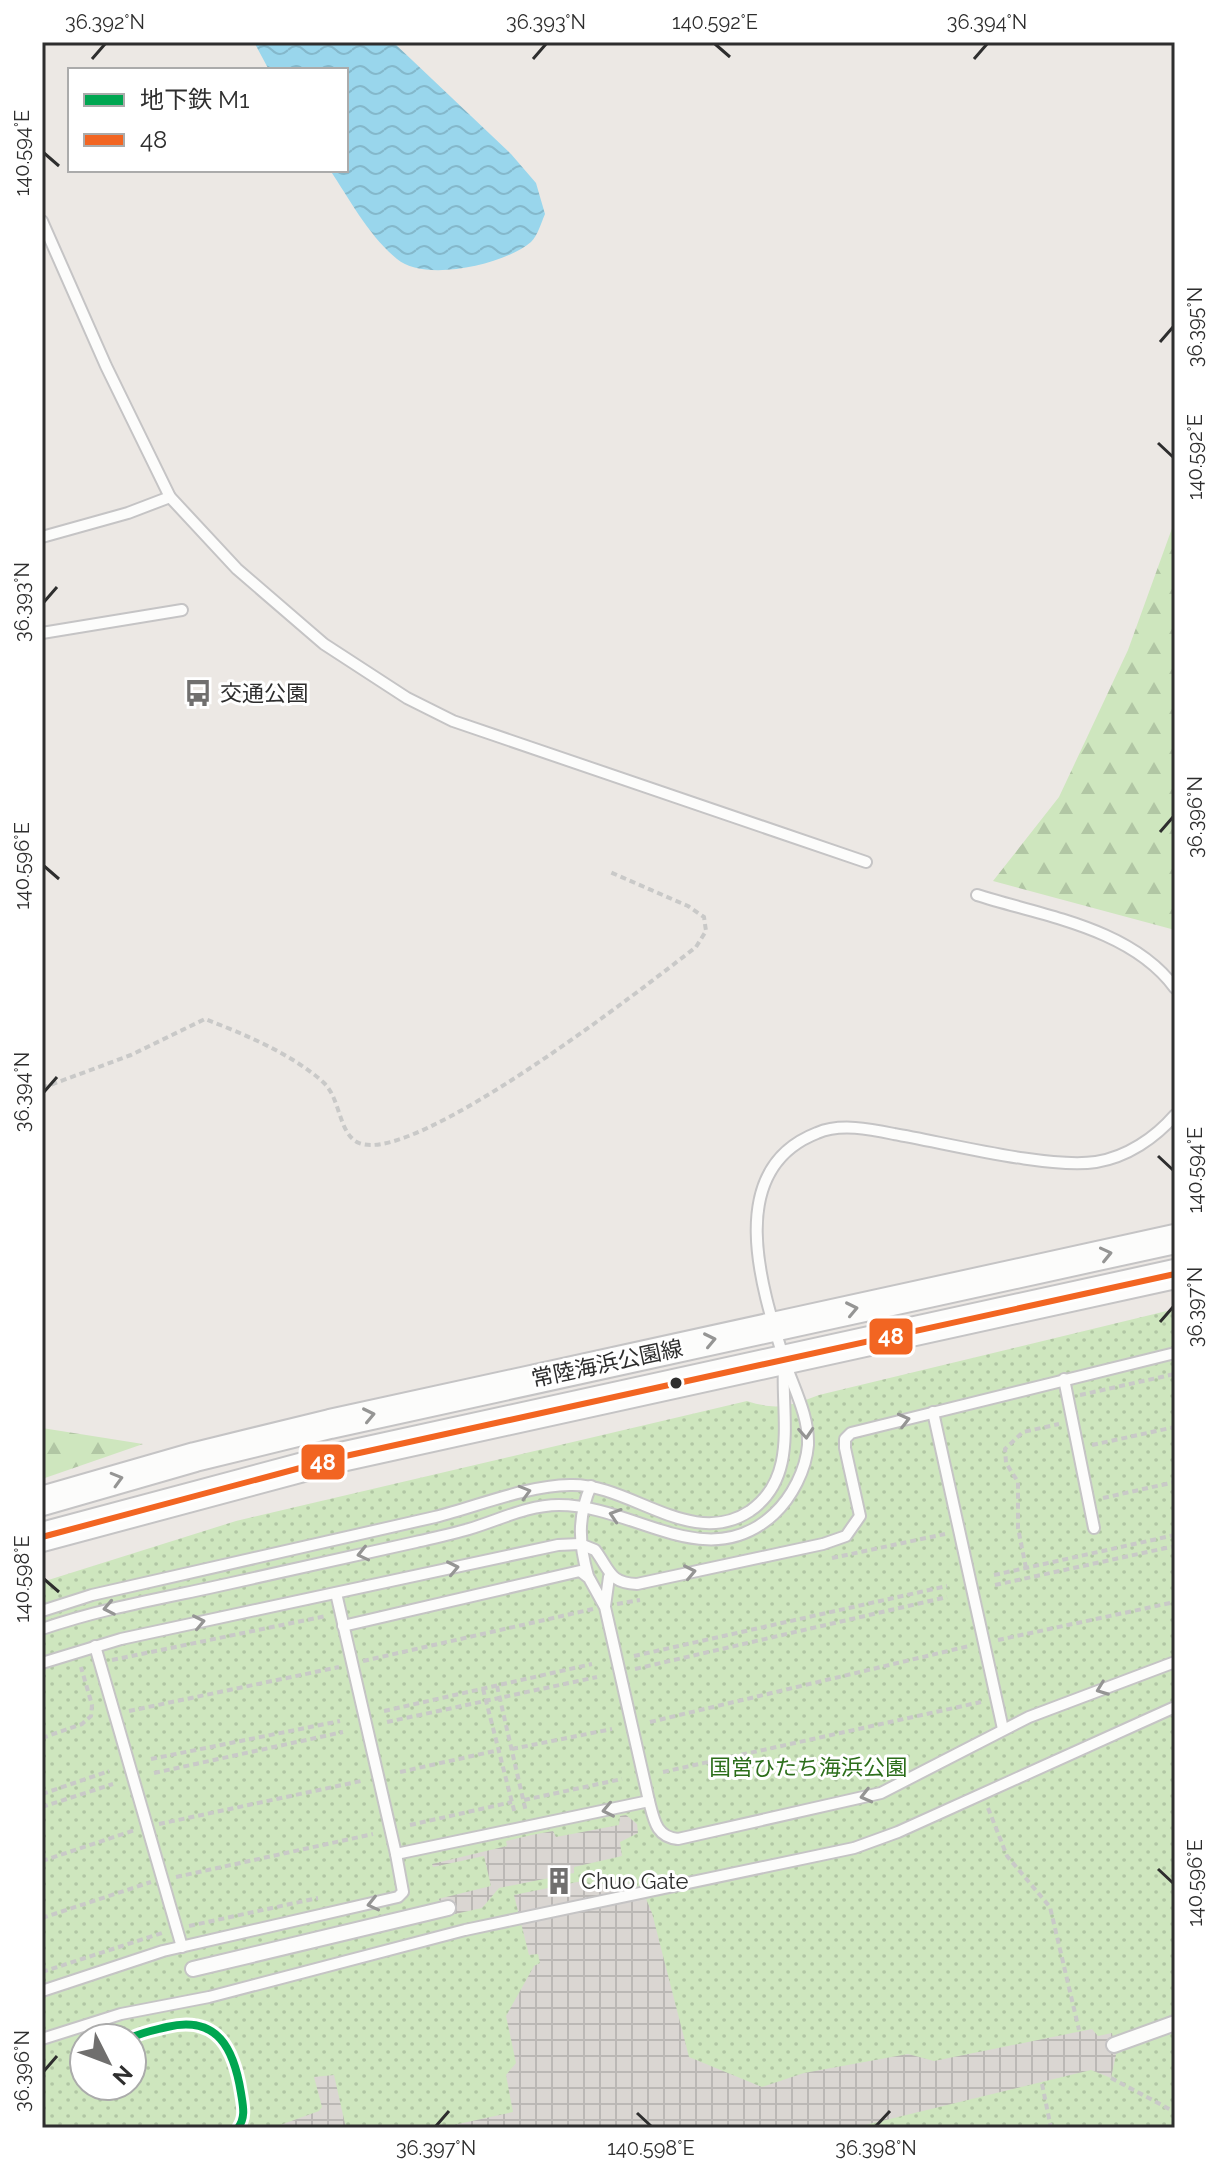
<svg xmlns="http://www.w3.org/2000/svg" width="1217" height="2170" font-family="Raleway,'Noto Sans JP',sans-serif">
<defs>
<pattern id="forest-firs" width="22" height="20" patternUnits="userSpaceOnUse" patternTransform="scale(2)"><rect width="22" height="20" fill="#cee6be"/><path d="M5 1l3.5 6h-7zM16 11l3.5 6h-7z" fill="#b1c6a4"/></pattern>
<pattern id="park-dots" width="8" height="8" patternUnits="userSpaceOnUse" patternTransform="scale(2)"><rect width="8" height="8" fill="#cee6be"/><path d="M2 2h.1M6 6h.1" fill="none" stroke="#b1c6a4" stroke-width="1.8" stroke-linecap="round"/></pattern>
<pattern id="plaza-grid" width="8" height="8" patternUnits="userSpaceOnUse" patternTransform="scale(2)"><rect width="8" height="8" fill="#dad6d2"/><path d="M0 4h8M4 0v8" fill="none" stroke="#bbb8b5"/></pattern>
<pattern id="water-waves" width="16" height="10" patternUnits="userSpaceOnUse" patternTransform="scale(2)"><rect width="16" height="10" fill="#99d6ec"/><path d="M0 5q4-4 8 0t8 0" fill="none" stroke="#84b8cb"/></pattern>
</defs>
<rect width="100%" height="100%" fill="#ece8e4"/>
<!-- forest -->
<g fill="url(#forest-firs)">
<path d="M1175 520V930L993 881 1059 797 1128 650Z"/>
<path d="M42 1428 143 1444 42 1479Z"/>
</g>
<!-- park -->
<path fill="url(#park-dots)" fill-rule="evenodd" d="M1175 1309V2128H42V1582L236 1521 747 1401C778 1411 789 1406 819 1395ZM84 2038H132V2086H84Z"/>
<!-- plaza -->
<g fill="url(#plaza-grid)">
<path d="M626 1815 637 1824 638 1833 620 1842 622 1856 574 1867V1873L499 1888 482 1908 455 1914 438 1899 491 1886 484 1856 433 1867 432 1864 507 1846 506 1841 532 1835 553 1831 556 1837 619 1825 620 1816Z"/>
<path d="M623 1879 644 1894 652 1913 689 2057 762 2087 804 2073 908 2054 934 2061 1092 2029 1098 2036 1112 2033 1116 2055 1111 2078 1091 2070 853 2128H440L513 2112 506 2075 516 2063 506 2016 534 1966 540 1963 538 1954 529 1955 514 1895 582 1881 585 1888Z"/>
<path d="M334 2075 346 2128H272L319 2111 322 2107 314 2077Z"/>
</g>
<!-- water -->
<path fill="url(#water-waves)" d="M254 42H393L511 154 536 183 545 214C541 223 538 235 531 242 506 264 425 283 397 259 369 236 350 200 330 170H346V70H269Z"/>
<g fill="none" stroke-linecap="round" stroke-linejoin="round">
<!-- pedestrian-tunnel -->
<path stroke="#c6c3c0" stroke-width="14" stroke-dasharray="14 7" stroke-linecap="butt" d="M560 1876 563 1885"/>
<!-- service casing -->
<g stroke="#c5c4c5" stroke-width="14">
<g id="service">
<path d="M42 221 106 366 170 497 237 569 324 644 407 698 453 721 866 862"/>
<path d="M42 537 128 513 170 497"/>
<path d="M42 633 182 610"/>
<path d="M977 895C1043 916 1131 928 1175 988"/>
<path d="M1064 1379 1094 1528"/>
<path d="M933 1412 1003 1729"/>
<path d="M588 1576C579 1544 577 1517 591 1486"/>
<path d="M336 1593 396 1854"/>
<path d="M605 1606 609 1577"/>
<path d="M42 1611 92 1595C206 1569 320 1543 435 1517 479 1506 525 1486 570 1485 630 1483 691 1550 750 1511 799 1477 781 1416 784 1365"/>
<path d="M343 1626 580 1571 589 1578 605 1607 649 1801"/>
<path d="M42 1629C97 1610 152 1600 209 1588 278 1573 347 1558 416 1542 433 1538 452 1534 469 1529 499 1520 528 1505 559 1505 634 1505 707 1576 774 1514 792 1497 806 1470 808 1445 809 1416 794 1389 785 1362 762 1290 722 1170 817 1133 840 1123 870 1129 894 1134 947 1143 1047 1169 1096 1162 1127 1157 1155 1138 1175 1115"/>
<path d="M95 1646 182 1947"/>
<path d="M42 1663 121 1639 558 1545 580 1544 595 1550C610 1570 609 1583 637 1584L823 1544 846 1536 860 1516 845 1448V1439L851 1433 1175 1353"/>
<path d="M42 1991 163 1951 398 1897 403 1892 396 1854 649 1801C654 1820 656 1837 678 1839L881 1793 1029 1717 1175 1662"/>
<path d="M42 2039 121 2014 209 1997 465 1930 854 1848 898 1832 1175 1707"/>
</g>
</g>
<!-- pedestrian casing -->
<g stroke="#c5c4c5" stroke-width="18">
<g id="pedestrian">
<path d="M193 1969 448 1908"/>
<path d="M1114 2045 1175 2023"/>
</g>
</g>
<!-- secondary casing -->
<g stroke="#c5c4c5" stroke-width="32">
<g id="secondary">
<path d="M42 1501 195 1457 330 1424 1175 1239"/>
<path d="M42 1537 341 1457 1175 1274"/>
</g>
</g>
<!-- path -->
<g stroke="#c9c9c8" stroke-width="4" stroke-dasharray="6 4" stroke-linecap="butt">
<path d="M42 1088 131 1055 205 1019C244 1034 292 1054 323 1082 341 1098 338 1134 359 1143 415 1166 646 986 696 947L706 931 704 917 688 906 610 872"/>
<path d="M1080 1395 1175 1374"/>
<path d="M1092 1445 1175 1427"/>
<path d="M1103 1498 1175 1482"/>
<path d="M832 1558 945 1534"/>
<path d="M1026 1568 1018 1528V1482L1006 1463 1005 1449 1023 1432 1059 1424"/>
<path d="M994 1575 1175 1535"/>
<path d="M995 1585 1175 1546"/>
<path d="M617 1604 640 1600"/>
<path d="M998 1640 1175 1602"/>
<path d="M634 1656 947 1586"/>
<path d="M112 1660 326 1616"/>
<path d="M363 1661 593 1609"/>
<path d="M635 1669 947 1597"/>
<path d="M497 1686 526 1812"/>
<path d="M483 1689 515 1814"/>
<path d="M129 1711 339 1667"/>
<path d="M384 1711 592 1664"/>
<path d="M387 1722 597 1677"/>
<path d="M650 1722 969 1646"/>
<path d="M42 1738 82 1724 91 1716 92 1705 81 1667"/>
<path d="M512 1749 612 1729"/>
<path d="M151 1759 340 1721"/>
<path d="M400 1772 499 1750"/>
<path d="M663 1772 981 1702"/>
<path d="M154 1773 343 1732"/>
<path d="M42 1794 109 1771"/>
<path d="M524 1800 622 1779"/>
<path d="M42 1807 113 1784"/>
<path d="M988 1808 1007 1856 1050 1907 1079 2030"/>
<path d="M159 1824 361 1781"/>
<path d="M410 1825 512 1802"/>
<path d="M42 1861 135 1830"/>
<path d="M176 1877 373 1834"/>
<path d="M42 1918 151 1882"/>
<path d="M189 1926 318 1898"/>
<path d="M42 1972 165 1932"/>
<path d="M1111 2078 1175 2112"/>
<path d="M1042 2084 1051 2128"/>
</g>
<!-- service -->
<use href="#service" stroke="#fcfcfb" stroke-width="10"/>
<!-- pedestrian -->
<use href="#pedestrian" stroke="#fcfcfb" stroke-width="14"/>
<!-- secondary -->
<use href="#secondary" stroke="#fcfcfb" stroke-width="28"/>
<!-- bus-1 casing -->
<g stroke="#fff" stroke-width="12">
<path id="bus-1" d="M42 1537 341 1457 1175 1274"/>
</g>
<!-- bus-1 -->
<use href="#bus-1" stroke="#f26522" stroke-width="6"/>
<!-- metro-1 casing -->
<g stroke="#fff" stroke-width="14">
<path id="metro-1" d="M131 2038C142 2032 155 2030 167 2027 218 2015 234 2049 241 2093 243 2106 246 2117 238 2128"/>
</g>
<!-- metro-1 -->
<use href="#metro-1" stroke="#00a651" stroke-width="8"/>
</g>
<!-- one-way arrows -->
<defs><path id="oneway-chevron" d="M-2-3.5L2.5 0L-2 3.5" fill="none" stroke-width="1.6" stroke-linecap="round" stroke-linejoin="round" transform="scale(2)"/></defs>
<g stroke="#959594">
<use href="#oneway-chevron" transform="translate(1106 1254) rotate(-13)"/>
<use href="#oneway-chevron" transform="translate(852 1309) rotate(-12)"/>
<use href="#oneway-chevron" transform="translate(710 1340) rotate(-12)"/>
<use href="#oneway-chevron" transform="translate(369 1415) rotate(-12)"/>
<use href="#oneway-chevron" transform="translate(904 1420) rotate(-14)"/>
<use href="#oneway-chevron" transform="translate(806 1433) rotate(86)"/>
<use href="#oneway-chevron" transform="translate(117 1479) rotate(-16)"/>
<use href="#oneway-chevron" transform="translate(525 1492) rotate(-16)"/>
<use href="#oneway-chevron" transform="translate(615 1515) rotate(-162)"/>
<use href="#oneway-chevron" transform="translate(363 1554) rotate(167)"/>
<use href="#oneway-chevron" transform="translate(453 1568) rotate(-12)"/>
<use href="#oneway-chevron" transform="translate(690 1572) rotate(-12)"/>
<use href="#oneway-chevron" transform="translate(109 1608) rotate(169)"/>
<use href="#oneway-chevron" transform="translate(199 1622) rotate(-12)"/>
<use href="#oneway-chevron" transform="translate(1102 1689) rotate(159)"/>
<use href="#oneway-chevron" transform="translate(866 1796) rotate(166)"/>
<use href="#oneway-chevron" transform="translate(608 1810) rotate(168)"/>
<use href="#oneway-chevron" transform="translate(373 1904) rotate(167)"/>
</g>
<!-- ticks -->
<path fill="none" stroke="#2e2e2e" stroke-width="3" d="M715 44 730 57M92 59 105 44M533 59 546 44M974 59 987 44M44 153 59 166M1160 342 1173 327M1158 443 1173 457M44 602 57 587M1160 832 1173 817M44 866 59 879M44 1092 57 1077M1158 1156 1173 1170M1160 1322 1173 1307M44 1579 59 1592M1158 1869 1173 1883M44 2071 57 2056M637 2113 651 2126M436 2126 449 2111M876 2126 890 2111"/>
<!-- icons -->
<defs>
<g id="bus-bare" transform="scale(2.16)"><path d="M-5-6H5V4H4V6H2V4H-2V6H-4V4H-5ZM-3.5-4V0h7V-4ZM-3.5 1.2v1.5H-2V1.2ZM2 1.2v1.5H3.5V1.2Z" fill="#706f6e" stroke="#fff" stroke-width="2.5" paint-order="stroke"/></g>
<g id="building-bare" transform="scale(2.16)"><path d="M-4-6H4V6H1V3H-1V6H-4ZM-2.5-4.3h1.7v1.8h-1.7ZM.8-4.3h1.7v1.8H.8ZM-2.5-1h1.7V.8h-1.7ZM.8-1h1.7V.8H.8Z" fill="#706f6e" stroke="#fff" stroke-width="2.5" paint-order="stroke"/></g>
</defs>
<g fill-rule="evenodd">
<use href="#bus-bare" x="198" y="693"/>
<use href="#building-bare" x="559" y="1881"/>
</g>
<!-- markers -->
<circle fill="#2e2e2e" stroke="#fff" stroke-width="3" cx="676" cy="1383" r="7"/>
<g text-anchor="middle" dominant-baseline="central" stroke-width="6" stroke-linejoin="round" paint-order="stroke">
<!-- poi labels -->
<g font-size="22" fill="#2e2e2e" stroke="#fff" text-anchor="start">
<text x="220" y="693">交通公園</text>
<text x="581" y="1881">Chuo Gate</text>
</g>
<!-- street labels -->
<g font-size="22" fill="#2e2e2e" stroke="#fff">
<text transform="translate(607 1363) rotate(-12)">常陸海浜公園線</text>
</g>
<!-- park labels -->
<g font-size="22" fill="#2c6e1b" stroke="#fff">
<text x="808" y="1767">国営ひたち海浜公園</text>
</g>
</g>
<g stroke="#fff" stroke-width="3">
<rect x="868" y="1317" width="46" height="39" rx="8" fill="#f26522"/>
<rect x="300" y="1443" width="46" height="38" rx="8" fill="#f26522"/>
</g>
<g font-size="22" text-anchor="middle" font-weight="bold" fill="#fff">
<text x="891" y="1344">48</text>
<text x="323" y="1470">48</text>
</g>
<!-- border -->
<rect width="1217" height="2170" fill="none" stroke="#ffffff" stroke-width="88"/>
<!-- legend -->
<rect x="68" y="68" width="280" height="104" fill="#ffffff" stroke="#ababab" stroke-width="2"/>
<rect x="84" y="94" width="40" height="12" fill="#00a651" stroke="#ababab" stroke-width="2"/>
<text x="140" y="108" font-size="24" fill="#2e2e2e">地下鉄 M1</text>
<rect x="84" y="134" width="40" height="12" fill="#f26522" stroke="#ababab" stroke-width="2"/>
<text x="140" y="148" font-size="24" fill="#2e2e2e">48</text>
<!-- north arrow -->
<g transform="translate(108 2062) rotate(132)"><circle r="38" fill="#ffffff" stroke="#ababab" stroke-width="2"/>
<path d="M0-6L14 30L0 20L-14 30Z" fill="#706f6e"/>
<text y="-12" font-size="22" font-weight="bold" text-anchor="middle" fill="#2e2e2e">N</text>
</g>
<rect x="44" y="44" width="1129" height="2082" fill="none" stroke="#2e2e2e" stroke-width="3"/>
<g font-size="20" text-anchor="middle" fill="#2e2e2e">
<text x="105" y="29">36.392°N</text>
<text x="546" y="29">36.393°N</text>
<text x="715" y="29">140.592°E</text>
<text x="987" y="29">36.394°N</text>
<text transform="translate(22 153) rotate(-90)" y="7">140.594°E</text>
<text transform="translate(1195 327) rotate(-90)" y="7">36.395°N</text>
<text transform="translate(1195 457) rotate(-90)" y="7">140.592°E</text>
<text transform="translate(22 602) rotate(-90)" y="7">36.393°N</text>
<text transform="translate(1195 817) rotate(-90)" y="7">36.396°N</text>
<text transform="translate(22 866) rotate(-90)" y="7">140.596°E</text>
<text transform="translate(22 1092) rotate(-90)" y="7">36.394°N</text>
<text transform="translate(1195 1170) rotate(-90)" y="7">140.594°E</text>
<text transform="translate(1195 1307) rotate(-90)" y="7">36.397°N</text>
<text transform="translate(22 1579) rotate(-90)" y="7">140.598°E</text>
<text transform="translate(1195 1883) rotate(-90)" y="7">140.596°E</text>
<text transform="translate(22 2071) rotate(-90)" y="7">36.396°N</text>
<text x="436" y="2155">36.397°N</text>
<text x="651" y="2155">140.598°E</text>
<text x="876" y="2155">36.398°N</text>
</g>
</svg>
